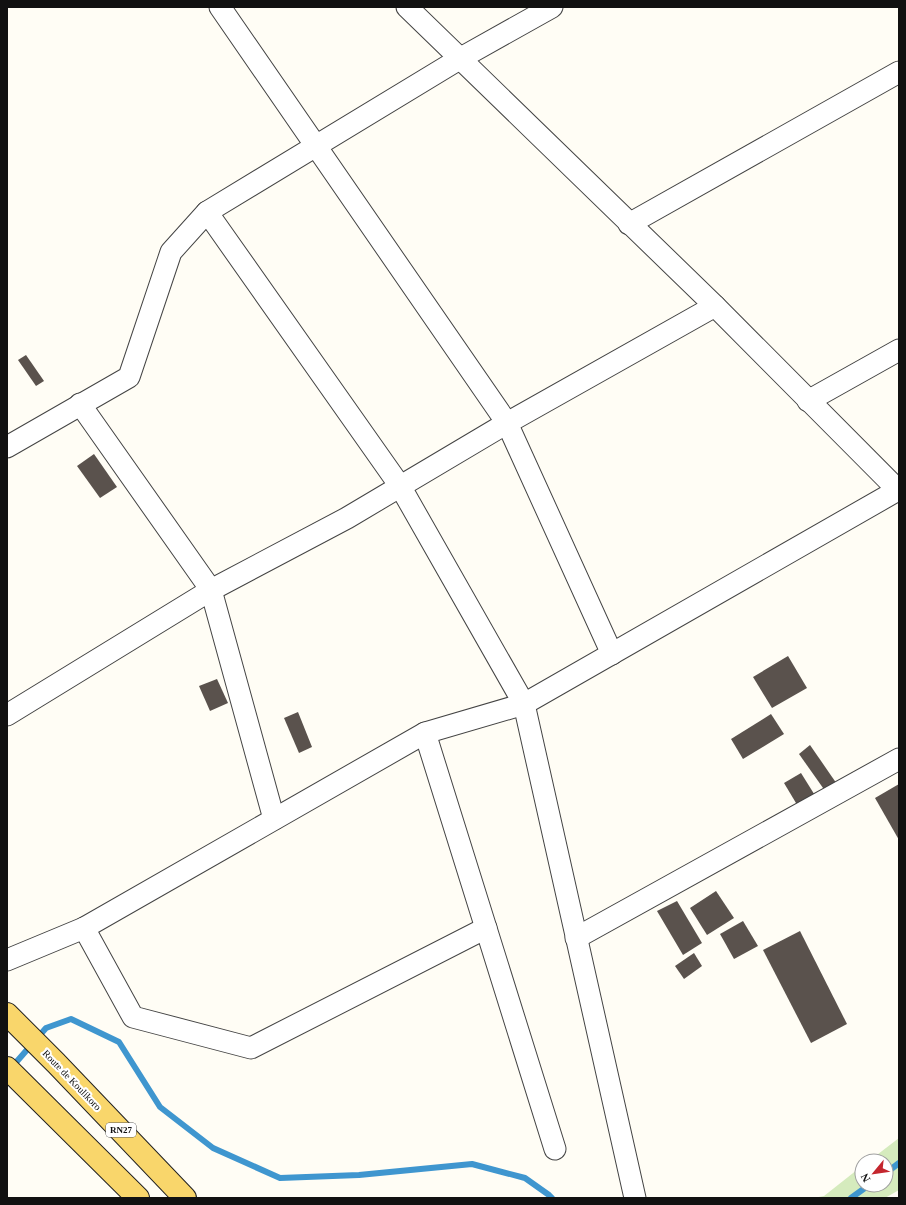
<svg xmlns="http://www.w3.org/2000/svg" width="906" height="1205" font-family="'Times New Roman',serif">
<rect width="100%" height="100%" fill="#fffdf5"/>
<!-- green -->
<path fill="#d5ebbd" d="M899 1138V1190L885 1198H813L824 1196 862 1166V1185H886V1161H869Z"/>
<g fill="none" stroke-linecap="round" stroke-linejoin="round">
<!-- stream -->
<g stroke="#3f96cf" stroke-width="6">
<path d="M12 1067 46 1028 71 1019 119 1042 160 1107 213 1148 280 1178 359 1175 472 1164 525 1178 549 1195 552 1198"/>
<path d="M886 1173 899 1163"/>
<path d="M851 1198 869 1185"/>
</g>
</g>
<!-- building -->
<g fill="#5a524d">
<path d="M26 355 44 381 36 386 18 360Z"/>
<path d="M94 454 117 487 100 498 77 466Z"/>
<path d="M788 656 807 688 772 708 753 677Z"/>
<path d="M217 679 228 703 210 711 199 686Z"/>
<path d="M298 712 312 747 299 753 284 718Z"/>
<path d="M771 714 784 734 743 759 731 739Z"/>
<path d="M810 745 839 787 828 795 799 754Z"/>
<path d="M801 773 816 797 799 808 784 783Z"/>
<path d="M899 784V840L875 798Z"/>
<path d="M716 891 734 918 707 935 690 908Z"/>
<path d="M677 901 702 943 683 955 657 911Z"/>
<path d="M743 921 758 946 734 959 720 934Z"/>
<path d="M800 931 847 1024 811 1043 763 950Z"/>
<path d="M694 953 702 966 684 979 675 966Z"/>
</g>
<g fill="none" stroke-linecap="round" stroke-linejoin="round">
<!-- street casing -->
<g stroke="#444" stroke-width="23">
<g id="street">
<path d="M220 7 507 423 612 654"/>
<path d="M407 7 715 306 899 491"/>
<path d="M207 212 400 486 524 704 635 1198"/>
<path d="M629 224 899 72"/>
<path d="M808 401 899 350"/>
<path d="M80 404 211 590 274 819"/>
<path d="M7 447 129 377 171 252 207 212 461 58 552 7"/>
<path d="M7 715 211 590 347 518 507 423 715 306"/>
<path d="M425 733 555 1149"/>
<path d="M84 928 133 1017 251 1048 486 928"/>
<path d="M576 938 899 759"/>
<path d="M7 960 84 928 425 733 524 704 898 490"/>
</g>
</g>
<!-- primary casing -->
<g stroke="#222" stroke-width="24">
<g id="primary">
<path d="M7 1014 56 1063 185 1198"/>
<path d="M7 1068 138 1198"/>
</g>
</g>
<!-- street -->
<use href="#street" stroke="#fff" stroke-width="21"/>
<!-- primary -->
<use href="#primary" stroke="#f9d66b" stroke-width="22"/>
</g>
<g text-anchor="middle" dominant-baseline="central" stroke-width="4" stroke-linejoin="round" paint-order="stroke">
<!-- shield labels -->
<rect fill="#fff" stroke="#585858" stroke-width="1" x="106" y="1123" width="30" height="14" rx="3"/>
<g font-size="9" font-weight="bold" fill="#111">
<text x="121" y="1130">RN27</text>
</g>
<!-- street labels -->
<g font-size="10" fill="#111" stroke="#fff">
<text transform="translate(72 1080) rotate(46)">Route de Koulikoro</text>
</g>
</g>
<!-- border -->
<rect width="906" height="1205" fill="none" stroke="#111111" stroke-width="16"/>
<!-- north arrow -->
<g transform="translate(874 1173) rotate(241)"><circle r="19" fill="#ffffff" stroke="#a0a0a0"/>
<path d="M0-3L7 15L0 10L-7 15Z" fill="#c4262e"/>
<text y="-6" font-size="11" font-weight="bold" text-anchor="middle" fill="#111111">N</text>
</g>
</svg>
